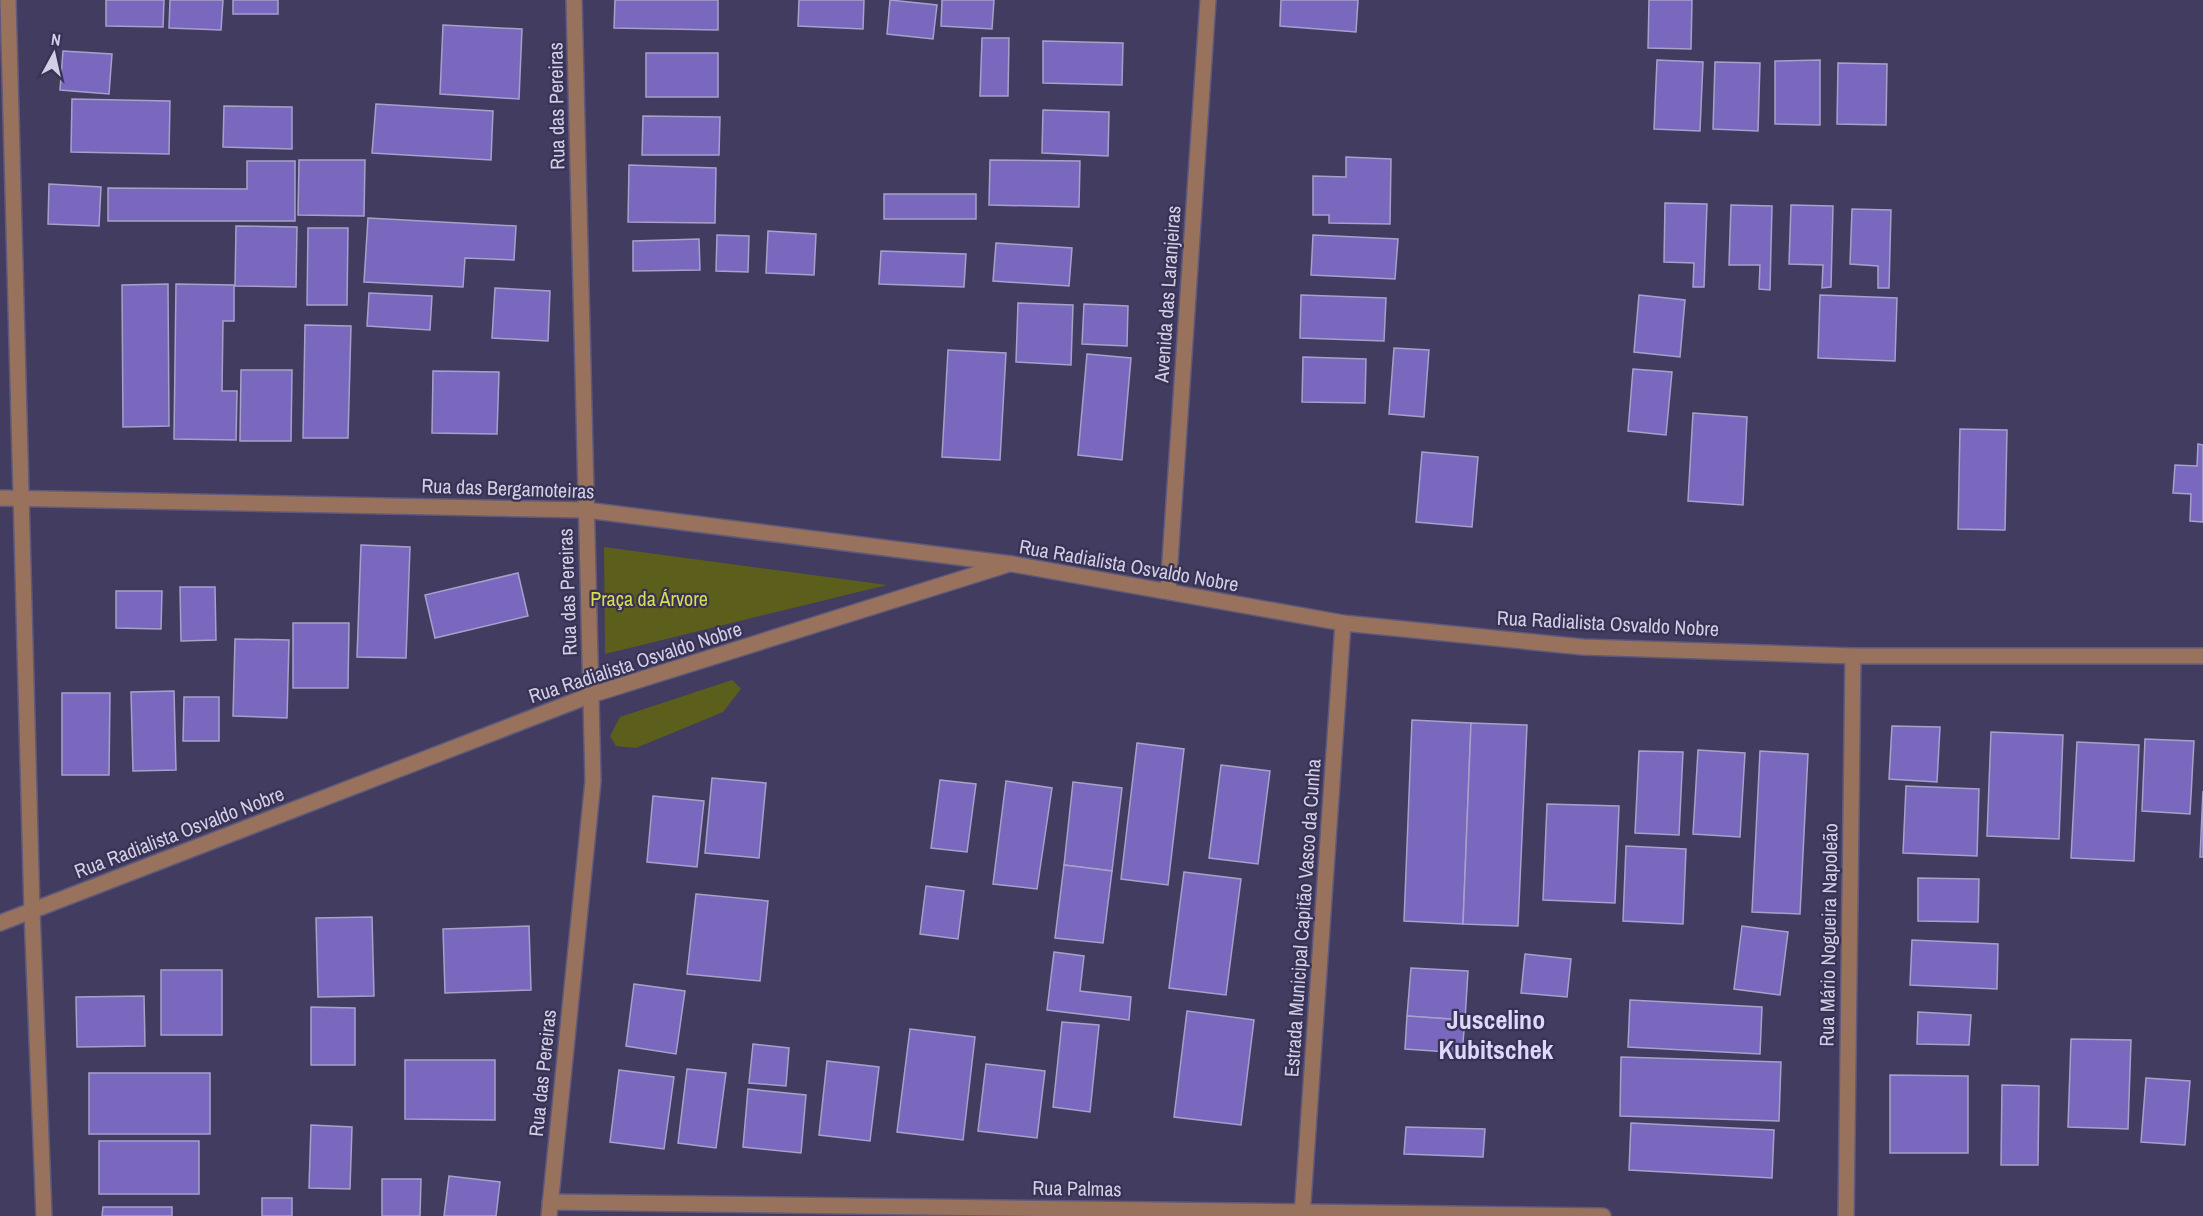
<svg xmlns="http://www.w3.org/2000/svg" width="2203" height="1216" font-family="'Archivo Narrow',sans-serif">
<rect width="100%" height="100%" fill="#423c60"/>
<!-- green -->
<g fill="#5c5e1b">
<path d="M604 547 887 585 605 654Z"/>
<path d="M732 680 741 689 723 712 636 748 616 746 610 736 620 717Z"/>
</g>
<!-- building -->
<g fill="#7968be" stroke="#a6a1cb" stroke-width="1.5">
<path d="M106 0H164L163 27 106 26Z"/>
<path d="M170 0H223L221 30 169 28Z"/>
<rect x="233" y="0" width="45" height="14"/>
<path d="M615 0H718V30L614 28Z"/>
<path d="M799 0H864L863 29 798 26Z"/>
<path d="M890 0 937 5 933 39 887 34Z"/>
<path d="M942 0H994L992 29 941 26Z"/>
<path d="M1281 0H1358L1356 32 1280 26Z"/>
<path d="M1649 0H1692L1691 49 1648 48Z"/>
<path d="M443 25 522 29 519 99 440 94Z"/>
<path d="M982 38H1009L1008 96H980Z"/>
<path d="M1043 41 1123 43 1122 85 1043 83Z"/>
<path d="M63 51 112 54 109 94 60 90Z"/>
<rect x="646" y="53" width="72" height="44"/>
<path d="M1657 60 1703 62 1700 131 1654 129Z"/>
<path d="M1820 60V125L1775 124V61Z"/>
<path d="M1715 62 1760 63 1758 131 1713 129Z"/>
<path d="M1838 63 1887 64 1886 125 1837 124Z"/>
<path d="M72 99 170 101 169 154 71 152Z"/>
<path d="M376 104 493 111 491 160 372 153Z"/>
<path d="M224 106 292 107V149L223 147Z"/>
<path d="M1043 110 1109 112 1108 156 1042 153Z"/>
<path d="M643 116 720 117 719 155H642Z"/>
<path d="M1346 157 1391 159 1390 224 1329 223V215H1313V176L1346 177Z"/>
<path d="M299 160H365L364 216 298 215Z"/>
<path d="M990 160 1080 161 1079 207 989 205Z"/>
<path d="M247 161H295V221H108V188L247 189Z"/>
<path d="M629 165 716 168 715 223 628 222Z"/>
<path d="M49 184 101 187 99 226 48 224Z"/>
<rect x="884" y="194" width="92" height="25"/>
<path d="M1665 203 1707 204 1704 287H1693L1694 263 1664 262Z"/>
<path d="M1731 205 1772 206 1770 290 1759 289 1760 265H1729Z"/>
<path d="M1791 205 1833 206 1831 287 1822 288 1823 265 1789 264Z"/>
<path d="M1852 209 1891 210 1889 288H1878V266L1850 264Z"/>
<path d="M368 218 516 226 514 260 465 258 463 287 364 282Z"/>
<path d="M236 226 297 227 296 287 235 286Z"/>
<path d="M308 228H348L347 305H307Z"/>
<path d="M768 231 816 234 814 275 766 273Z"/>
<path d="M717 235 749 236 748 272 716 271Z"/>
<path d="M1313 235 1398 239 1395 279 1311 275Z"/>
<path d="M699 239 700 270 633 271V241Z"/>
<path d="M996 243 1072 248 1069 286 993 281Z"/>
<path d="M881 251 966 254 964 287 879 284Z"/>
<path d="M168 284 169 426 123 427 122 285Z"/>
<path d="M176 284 234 285V321H223L222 391H237L236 440 174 439Z"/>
<path d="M495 288 550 291 548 341 492 338Z"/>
<path d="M369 293 432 296 430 330 367 326Z"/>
<path d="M1301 295 1386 298 1384 341 1300 338Z"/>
<path d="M1639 295 1685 300 1680 357 1634 352Z"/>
<path d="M1820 295 1897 298 1895 361 1818 358Z"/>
<path d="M1018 303 1073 305 1071 365 1016 362Z"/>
<path d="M1084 304 1128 306 1127 346 1082 344Z"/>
<path d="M305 325 351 326 348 438H303Z"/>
<path d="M1394 348 1429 350 1424 417 1389 414Z"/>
<path d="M948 350 1006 353 1000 460 942 457Z"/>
<path d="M1087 354 1131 358 1122 460 1078 455Z"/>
<path d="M1303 357 1366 359 1365 403 1302 402Z"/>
<path d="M1633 369 1672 372 1666 435 1628 431Z"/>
<path d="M241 370H292L291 441H240Z"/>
<path d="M433 371 499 372 497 434 432 433Z"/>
<path d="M1693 413 1747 417 1743 505 1688 501Z"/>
<path d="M1960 429 2007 430 2005 530 1958 529Z"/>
<path d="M2198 444 2203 445V522L2190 521 2191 494 2173 493 2175 465 2197 466Z"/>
<path d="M1422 452 1478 457 1472 527 1416 522Z"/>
<path d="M361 545 410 547 406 658 357 657Z"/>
<path d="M518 573 528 616 435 638 425 595Z"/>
<path d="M180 587H215L216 640 181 641Z"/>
<path d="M116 591H162L161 629 116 628Z"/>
<path d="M293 623H349L348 688H293Z"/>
<path d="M235 639 289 640 287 718 233 716Z"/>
<path d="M174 691 176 770 133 771 131 692Z"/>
<path d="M62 693H110L109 775H62Z"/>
<path d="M184 697H219V741H183Z"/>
<path d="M1412 720 1471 723 1463 924 1404 921Z"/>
<path d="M1471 723 1527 725 1518 926 1463 924Z"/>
<path d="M1892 726 1940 727 1937 782 1889 779Z"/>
<path d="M1991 732 2063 735 2059 839 1987 836Z"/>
<path d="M2145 739 2194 741 2190 814 2142 811Z"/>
<path d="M2077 742 2139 745 2134 861 2071 858Z"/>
<path d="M1137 743 1184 749 1168 885 1121 879Z"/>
<path d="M1698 750 1745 753 1740 837 1693 834Z"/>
<path d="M1639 751 1683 752 1679 835 1635 833Z"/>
<path d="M1760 751 1808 754 1800 914 1752 912Z"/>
<path d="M1221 765 1270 771 1258 864 1209 858Z"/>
<path d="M712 778 766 783 759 858 705 853Z"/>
<path d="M940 780 976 784 967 852 931 848Z"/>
<path d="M1006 781 1052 788 1037 889 993 884Z"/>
<path d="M1073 782 1122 788 1112 871 1064 865Z"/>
<path d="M1906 786 1979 789 1977 856 1903 853Z"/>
<path d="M2203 791V857H2200Z"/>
<path d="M653 796 704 801 697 867 647 862Z"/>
<path d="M1547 804 1619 806 1615 903 1543 900Z"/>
<path d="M1626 846 1686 849 1683 924 1623 921Z"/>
<path d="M1064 865 1112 871 1103 943 1055 938Z"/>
<path d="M1184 872 1241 879 1226 995 1169 988Z"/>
<path d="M1918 878 1979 879 1978 922 1918 921Z"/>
<path d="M926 886 964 891 958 939 920 934Z"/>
<path d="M696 894 768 901 760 981 687 974Z"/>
<path d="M372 917 374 996 318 997 316 918Z"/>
<path d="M529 926 531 990 445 993 443 929Z"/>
<path d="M1742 926 1788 932 1780 995 1734 989Z"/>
<path d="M1912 940 1998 944 1997 989 1910 985Z"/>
<path d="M1054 952 1084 956 1080 991 1131 997 1129 1020 1047 1010Z"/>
<path d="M1525 954 1571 959 1567 997 1521 993Z"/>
<path d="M1411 968 1468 971 1465 1020 1407 1016Z"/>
<rect x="161" y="970" width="61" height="65"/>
<path d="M634 984 685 991 676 1054 626 1046Z"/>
<path d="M144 996 145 1046 77 1047 76 997Z"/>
<path d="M1630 1000 1762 1007 1760 1054 1628 1047Z"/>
<path d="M311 1007 355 1008V1065H311Z"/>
<path d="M1187 1011 1254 1020 1241 1125 1174 1117Z"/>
<path d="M1918 1012 1971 1015 1969 1045 1917 1044Z"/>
<path d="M1407 1016 1465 1020 1462 1053 1405 1049Z"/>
<path d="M1062 1022 1099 1025 1090 1112 1053 1107Z"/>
<path d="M910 1029 975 1037 963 1140 897 1132Z"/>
<path d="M2071 1039 2131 1040 2128 1129 2068 1127Z"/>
<path d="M753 1044 789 1048 786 1086 749 1083Z"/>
<path d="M1621 1057 1781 1062 1779 1121 1620 1116Z"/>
<path d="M405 1060H495V1120L405 1119Z"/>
<path d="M827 1061 879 1067 870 1141 819 1135Z"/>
<path d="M986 1064 1045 1071 1037 1138 978 1131Z"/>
<path d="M687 1069 726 1073 716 1148 678 1143Z"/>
<path d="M619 1070 674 1077 664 1149 610 1142Z"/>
<rect x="89" y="1073" width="121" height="61"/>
<path d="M1890 1075 1968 1076V1153H1890Z"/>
<path d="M2146 1078 2190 1081 2185 1145 2141 1142Z"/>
<path d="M2002 1085 2039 1086 2038 1165H2001Z"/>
<path d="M748 1089 806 1095 801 1153 743 1147Z"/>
<path d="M1631 1123 1774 1130 1772 1178 1629 1170Z"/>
<path d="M311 1125 352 1127 350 1189 309 1188Z"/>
<path d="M1406 1127 1485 1129 1483 1157 1404 1154Z"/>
<rect x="99" y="1141" width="100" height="53"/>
<path d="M449 1176 500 1182 496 1216H444Z"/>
<path d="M382 1179H421L420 1216H382Z"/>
<rect x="262" y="1198" width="30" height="18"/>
<path d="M103 1207H172V1216H102Z"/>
</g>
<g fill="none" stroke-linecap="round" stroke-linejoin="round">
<!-- minor casing -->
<g stroke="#5f597b" stroke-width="18">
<g id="minor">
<path d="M8 0 32 911 44 1216"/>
<path d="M0 498 586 510 1012 564 1343 623 1583 647 1853 656H2203"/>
<path d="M1168 591 1208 0"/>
<path d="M0 923 591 695 1006 565"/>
<path d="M550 1202 1603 1216"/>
<path d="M549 1216 593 781 574 0"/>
<path d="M1302 1216 1343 623"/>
<path d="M1846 1216 1853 656"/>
</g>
</g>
<!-- minor -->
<use href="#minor" stroke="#98725c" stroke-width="15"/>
</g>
<g text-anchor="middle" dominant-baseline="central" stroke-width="4.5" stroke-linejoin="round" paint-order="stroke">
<!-- street labels -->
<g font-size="20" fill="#d1cfe5" stroke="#383255">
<text transform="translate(556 106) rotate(-91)">Rua das Pereiras</text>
<text transform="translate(1167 294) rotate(-86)">Avenida das Laranjeiras</text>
<text transform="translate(508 488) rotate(2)">Rua das Bergamoteiras</text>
<text transform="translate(1129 565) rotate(10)">Rua Radialista Osvaldo Nobre</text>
<text transform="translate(567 592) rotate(-92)">Rua das Pereiras</text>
<text transform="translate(1608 623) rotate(3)">Rua Radialista Osvaldo Nobre</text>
<text transform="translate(635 662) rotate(-18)">Rua Radialista Osvaldo Nobre</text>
<text transform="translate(179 832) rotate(-21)">Rua Radialista Osvaldo Nobre</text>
<text transform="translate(1302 918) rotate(-86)">Estrada Municipal Capitão Vasco da Cunha</text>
<text transform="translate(1828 935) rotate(-89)">Rua Mário Nogueira Napoleão</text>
<text transform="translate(542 1073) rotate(-84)">Rua das Pereiras</text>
<text transform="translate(1077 1188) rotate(1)">Rua Palmas</text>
</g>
<!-- park labels -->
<g font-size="20" fill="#dadd4f" stroke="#383255">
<text x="649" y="598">Praça da Árvore</text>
</g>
<!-- district labels -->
<g font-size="26" font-weight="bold" fill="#ddd9fc" stroke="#383255">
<text x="1496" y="1019">Juscelino<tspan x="1496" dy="30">Kubitschek</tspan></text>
</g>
</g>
<!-- north arrow -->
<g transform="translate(54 54) rotate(8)" stroke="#383255" stroke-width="4.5" paint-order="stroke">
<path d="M0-4.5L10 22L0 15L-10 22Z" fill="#d1cfe5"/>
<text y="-9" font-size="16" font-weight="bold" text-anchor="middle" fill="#d1cfe5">N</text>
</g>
</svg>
